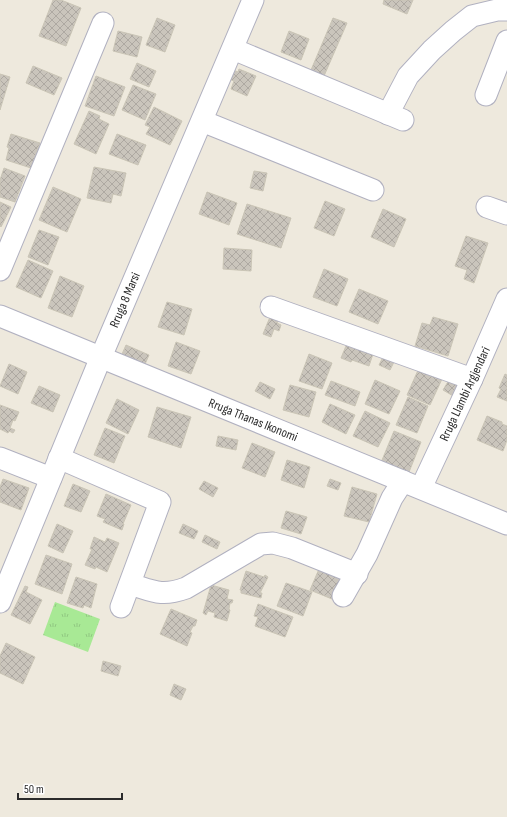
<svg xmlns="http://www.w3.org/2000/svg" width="507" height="817" font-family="'Sofia Sans Condensed',sans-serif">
<defs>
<pattern id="grass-tufts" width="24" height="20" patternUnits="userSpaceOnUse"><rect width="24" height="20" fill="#a8e995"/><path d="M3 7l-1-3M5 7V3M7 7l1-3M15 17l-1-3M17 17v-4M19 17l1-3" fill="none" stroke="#91c881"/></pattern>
<pattern id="building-cross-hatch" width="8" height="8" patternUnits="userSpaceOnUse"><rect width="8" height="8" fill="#cac5bc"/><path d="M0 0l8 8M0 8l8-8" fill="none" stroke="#aea9a2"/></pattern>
</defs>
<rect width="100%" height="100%" fill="#eee9dd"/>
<!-- grass -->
<path fill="url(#grass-tufts)" d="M55 602 100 619 88 652 43 635Z"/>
<!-- building -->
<g fill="url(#building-cross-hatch)" stroke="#cac5b6">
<path d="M53 0H61L81 8 66 46 39 36Z"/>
<path d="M384 0H413L407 14 383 4Z"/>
<path d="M157 18 175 25 165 52 146 45Z"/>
<path d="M333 18 347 23 324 76 311 70Z"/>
<path d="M118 31 142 37 137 57 113 51Z"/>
<path d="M289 31 309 39 301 60 281 52Z"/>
<path d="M137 63 156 71 149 87 130 79Z"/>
<path d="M33 66 62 78 54 95 26 83Z"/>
<path d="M239 69 256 76 247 96 231 89 234 81 229 79 233 70 238 72Z"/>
<path d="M0 74 10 77 0 110Z"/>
<path d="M96 76 125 87 114 116 85 106Z"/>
<path d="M133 85 156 94 145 120 122 110Z"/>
<path d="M154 107 182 121 170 145 146 134 150 127 145 125Z"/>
<path d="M89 111 100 116 99 119 109 124 96 154 74 144Z"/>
<path d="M11 134 40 143 31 168 6 160 9 148 7 147Z"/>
<path d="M117 134 146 145 138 165 109 154Z"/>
<path d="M94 167 126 173 121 196 113 194 111 203 87 198Z"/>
<path d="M4 168 25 176 15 202 0 197V180Z"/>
<path d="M254 171 267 173 263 191 250 188Z"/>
<path d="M53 187 81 199 67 232 39 220Z"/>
<path d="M207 192 237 203 229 225 199 214Z"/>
<path d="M325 201 345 209 334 236 314 228Z"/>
<path d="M0 202 11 207 1 227 0 226Z"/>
<path d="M247 204 291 218 281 248 237 234Z"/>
<path d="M383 209 406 219 394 247 371 237Z"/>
<path d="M39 230 59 237 48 265 28 257Z"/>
<path d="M466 236 488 243 474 283 464 279 467 270 455 266Z"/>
<path d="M224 248 252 250 251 271 223 269Z"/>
<path d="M28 260 53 271 41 298 16 287Z"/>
<path d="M324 269 348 279 337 306 313 297Z"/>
<path d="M60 276 84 286 72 317 48 308Z"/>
<path d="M359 289 388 301 378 324 349 312Z"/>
<path d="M167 302 192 309 184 335 158 327Z"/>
<path d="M272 312 280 316 277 323 281 325 279 331 274 329 271 337 263 334Z"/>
<path d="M433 317 458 324 448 356 415 346 422 323 430 325Z"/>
<path d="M348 341 374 351 369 366 352 360 351 362 341 358Z"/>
<path d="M176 342 200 351 191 374 168 366Z"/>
<path d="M126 345 149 355 142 371 119 361Z"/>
<path d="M309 354 332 363 322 389 299 381Z"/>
<path d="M383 357 394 362 390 370 379 365Z"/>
<path d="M9 364 27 372 18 394 0 386Z"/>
<path d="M419 368 442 379 430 405 407 395Z"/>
<path d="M505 374 507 375V401L497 397 501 389 499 388Z"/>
<path d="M375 380 400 391 389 414 365 404Z"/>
<path d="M449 380 461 386 455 397 443 390Z"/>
<path d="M331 381 360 392 355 406 325 395Z"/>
<path d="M260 382 275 389 270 399 255 391Z"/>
<path d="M290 385 316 392 309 417 283 410Z"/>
<path d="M39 386 60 395 53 412 31 403Z"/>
<path d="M408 397 428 406 417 433 396 425Z"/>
<path d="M117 399 139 410 128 434 106 423Z"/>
<path d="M330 404 355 415 346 434 322 422Z"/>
<path d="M0 405 19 412 15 421 13 420 10 428 15 430 13 433 9 431 8 433 0 429Z"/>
<path d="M157 407 191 417 181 448 148 437Z"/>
<path d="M365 411 390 423 378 447 353 436Z"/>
<path d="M487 416 502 422V424L507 426V440L503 451 477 440Z"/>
<path d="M105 428 125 436 114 463 94 455Z"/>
<path d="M394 431 421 442 409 472 398 467 396 472 380 465Z"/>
<path d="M218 436 238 440 236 450 216 446Z"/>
<path d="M252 443 275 452 265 477 242 468Z"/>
<path d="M287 460 310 467 304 488 281 480Z"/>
<path d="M3 479 29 488 21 510 0 502V487Z"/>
<path d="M330 479 341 483 338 490 327 486Z"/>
<path d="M204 481 218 488 213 497 199 489Z"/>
<path d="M73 484 90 491 81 512 64 506Z"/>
<path d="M352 487 377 494 369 522 344 516Z"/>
<path d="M106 494 131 505 123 524H124L122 530 103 522 105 519 97 516Z"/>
<path d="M286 511 307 517 301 534 281 528Z"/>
<path d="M57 524 73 531 63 553 48 546Z"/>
<path d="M183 524 198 531 194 539 179 533Z"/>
<path d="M205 535 220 542 217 549 202 542Z"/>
<path d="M94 537 105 542 107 538 119 543 107 572 96 567 95 569 85 565 92 549H90Z"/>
<path d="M46 555 72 564 62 594 35 584Z"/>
<path d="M319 569 341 578 332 599 310 590Z"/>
<path d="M246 571 264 577 265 575 268 577 260 593H262L261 598 241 593V590H240Z"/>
<path d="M76 577 97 584 91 608 84 605 83 608 67 603Z"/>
<path d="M286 583 312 592 303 616 277 606Z"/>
<path d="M211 585 229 590 227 599 233 600 232 603H230L229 609 230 610 227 621 214 617 215 613 208 611 206 615 203 613Z"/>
<path d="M25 586 28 587 26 592 42 600 30 624 11 615Z"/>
<path d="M258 604 293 617 285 637 255 626 258 617 254 616Z"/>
<path d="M171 609 197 620 195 626H193L190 632 192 633 187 646 160 634Z"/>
<path d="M6 643 35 657 23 684 0 673V656Z"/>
<path d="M103 661 121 666 118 676 101 671Z"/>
<path d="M174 684 186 689 181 700 170 695Z"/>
</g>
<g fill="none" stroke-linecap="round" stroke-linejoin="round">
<!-- minor casing -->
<g stroke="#b1b1c0" stroke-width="23">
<g id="minor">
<path d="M233 49 403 120"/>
<path d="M486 95 507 41"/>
<path d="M388 114 408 76 432 50 453 31 472 16 497 10H507"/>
<path d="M202 121 373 190"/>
<path d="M487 207 507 214"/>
<path d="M0 270 103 23"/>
<path d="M271 307 472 379"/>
<path d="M0 316 507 524"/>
<path d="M0 458 51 478"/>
<path d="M59 458 160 502 121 607"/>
<path d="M421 488 472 379 507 299"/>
<path d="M130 584C153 591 161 597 186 588L261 544 273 543 292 548 357 574"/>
<path d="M343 596 367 554 392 498 403 481"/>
<path d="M0 602 101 357 253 0"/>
</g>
</g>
<!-- minor -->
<use href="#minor" stroke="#fff" stroke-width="21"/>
</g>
<g text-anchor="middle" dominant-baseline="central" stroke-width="3.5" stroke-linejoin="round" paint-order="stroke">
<!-- street labels -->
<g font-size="13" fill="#2b2b2b" stroke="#fff">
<text transform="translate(125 300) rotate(-67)">Rruga 8 Marsi</text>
<text transform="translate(465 394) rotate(-65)">Rruga Llambi Argjendari</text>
<text transform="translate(253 420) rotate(22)">Rruga Thanas Ikonomi</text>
</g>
</g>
<!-- scale -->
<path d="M18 793v6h104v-6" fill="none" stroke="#2b2b2b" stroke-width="2"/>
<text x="24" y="793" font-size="12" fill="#2b2b2b" stroke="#ffffff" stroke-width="3" paint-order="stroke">50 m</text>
</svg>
